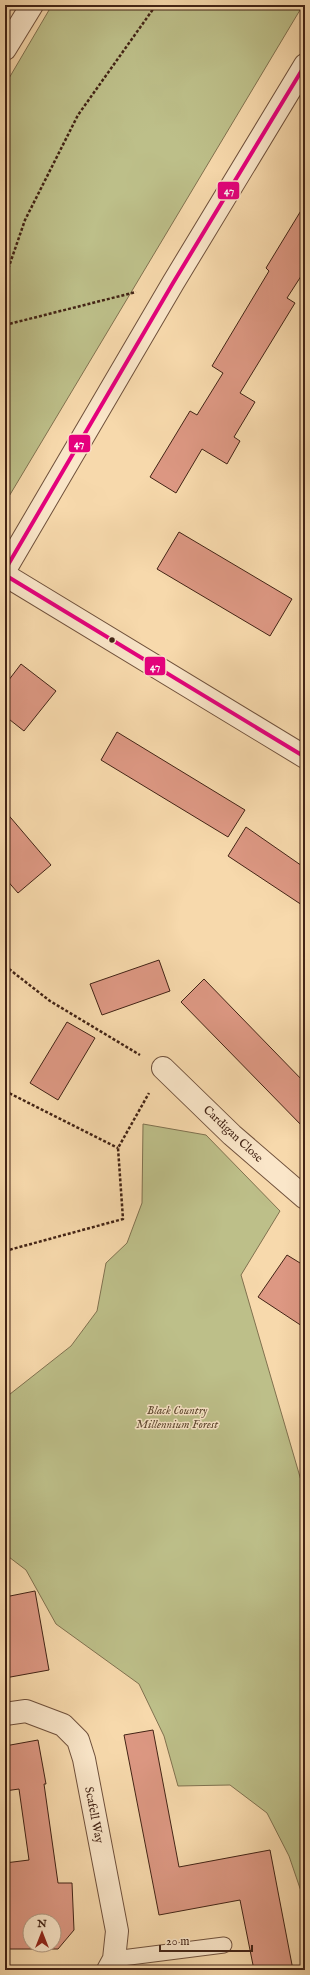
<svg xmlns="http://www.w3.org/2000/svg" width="310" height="1975" font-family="'IM FELL English',serif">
<rect width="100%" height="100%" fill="#f7d9ac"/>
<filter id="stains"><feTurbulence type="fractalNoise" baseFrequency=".005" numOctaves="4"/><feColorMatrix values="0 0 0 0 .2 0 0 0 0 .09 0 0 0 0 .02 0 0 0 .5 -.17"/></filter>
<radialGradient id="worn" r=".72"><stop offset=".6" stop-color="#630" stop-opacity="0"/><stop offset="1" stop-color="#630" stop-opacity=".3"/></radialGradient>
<!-- green -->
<g fill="#bdbf89" stroke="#80714f">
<path d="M52 5H303L5 503V85Z"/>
<path d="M143 1124 206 1135 280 1211 241 1275 305 1494V1903L289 1856 267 1813 230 1785 178 1786 164 1736 139 1684 56 1624 26 1570 5 1554V1398L71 1346 97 1311 106 1263 127 1243 142 1203Z"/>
</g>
<!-- building -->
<g fill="#dd9883" stroke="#422315" fill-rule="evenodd">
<path d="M305 204V270L287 298 295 303 240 393 255 402 234 437 240 441 227 464 202 449 176 493 150 477 190 411 197 415 223 373 212 366 269 271 266 268Z"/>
<path d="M179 532 292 599 270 636 157 569Z"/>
<path d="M21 664 56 691 24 731 5 716V685Z"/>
<path d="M117 732 245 810 228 837 101 760Z"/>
<path d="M5 811 51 865 18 893 5 878Z"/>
<path d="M246 827 305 868V907L228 856Z"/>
<path d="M159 960 170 991 102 1015 90 984Z"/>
<path d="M204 979 305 1083V1129L181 1002Z"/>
<path d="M67 1022 95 1038 58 1100 30 1083Z"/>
<path d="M287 1255 305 1266V1328L258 1297Z"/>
<path d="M35 1591 49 1670 5 1678V1597Z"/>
<path d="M153 1730 179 1867 270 1850 293 1970H254L240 1900 159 1915 124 1735Z"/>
<path d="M38 1740 46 1784H44L58 1883H72L74 1930 58 1949H5V1863L29 1860 19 1789 5 1791V1746ZM30 1921H54V1945H30Z"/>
</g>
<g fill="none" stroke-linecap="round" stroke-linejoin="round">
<!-- lane casing -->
<g stroke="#6f503b" stroke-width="17">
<path id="lane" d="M114 1959 224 1945"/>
</g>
<!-- street casing -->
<g stroke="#6f503b" stroke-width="24">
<g id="street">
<path d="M5 49 32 5"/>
<path d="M5 570 173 283 305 65"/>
<path d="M5 575 305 757"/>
<path d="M163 1068 232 1135 305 1198"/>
<path d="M5 1714 26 1711 63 1725 78 1740 84 1759 117 1931 114 1959 108 1970"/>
</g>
</g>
<!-- path -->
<g stroke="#422315" stroke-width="2.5" stroke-dasharray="3 2" stroke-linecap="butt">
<path d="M5 278 25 220 78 115 156 5"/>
<path d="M5 325 136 292"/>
<path d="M9 969 50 1001 140 1055"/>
<path d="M5 1091 118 1148"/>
<path d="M5 1251 123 1219 118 1148 149 1093"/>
</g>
<!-- lane -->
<use href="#lane" stroke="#fae6c9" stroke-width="15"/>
<!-- street -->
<use href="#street" stroke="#fae6c9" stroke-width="22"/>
<!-- bus-1 casing -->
<g stroke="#fae6c9" stroke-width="7">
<g id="bus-1">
<path d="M5 570 173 283 305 65"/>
<path d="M5 575 305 757"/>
</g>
</g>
<!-- bus-1 -->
<use href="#bus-1" stroke="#e5007d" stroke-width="4"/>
</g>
<!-- markers -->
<circle fill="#422315" stroke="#fae6c9" stroke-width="1.5" cx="112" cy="640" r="3.5"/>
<g text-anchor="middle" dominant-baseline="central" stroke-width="3" stroke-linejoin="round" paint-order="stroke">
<!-- street labels -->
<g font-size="12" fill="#422315" stroke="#fae6c9">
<text transform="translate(233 1134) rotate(43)">Cardigan Close</text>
<text transform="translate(94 1815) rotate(79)">Scafell Way</text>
</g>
<!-- park labels -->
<g font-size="12" font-style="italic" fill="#614a32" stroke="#fae6c9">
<text x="177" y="1410">Black Country<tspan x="177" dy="14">Millennium Forest</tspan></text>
</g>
</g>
<g stroke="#fae6c9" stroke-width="1.5">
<rect x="217" y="181" width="23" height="19" rx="4" fill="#e5007d"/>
<rect x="68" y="434" width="23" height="19" rx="4" fill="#e5007d"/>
<rect x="144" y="656" width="22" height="20" rx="4" fill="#e5007d"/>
</g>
<g font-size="11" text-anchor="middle" font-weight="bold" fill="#fff">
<text x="229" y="194">47</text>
<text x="79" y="447">47</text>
<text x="155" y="670">47</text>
</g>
<!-- margin -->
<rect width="310" height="1975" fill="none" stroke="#f7d9ac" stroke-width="20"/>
<rect x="6" y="6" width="298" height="1963" fill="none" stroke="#422315" stroke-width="2"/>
<rect x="10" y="10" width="290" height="1955" fill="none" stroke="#422315"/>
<!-- north arrow -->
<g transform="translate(42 1933)"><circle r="19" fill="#fae6c9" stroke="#b09881"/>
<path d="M0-3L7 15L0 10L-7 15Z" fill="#8f2418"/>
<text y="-6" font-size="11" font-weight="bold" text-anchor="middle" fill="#422315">N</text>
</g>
<!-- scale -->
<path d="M160 1945v6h92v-6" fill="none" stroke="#422315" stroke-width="2"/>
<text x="166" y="1945" font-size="12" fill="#422315" stroke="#fae6c9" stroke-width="3" paint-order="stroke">20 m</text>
<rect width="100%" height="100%" filter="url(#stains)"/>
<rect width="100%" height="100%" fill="url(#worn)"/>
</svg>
